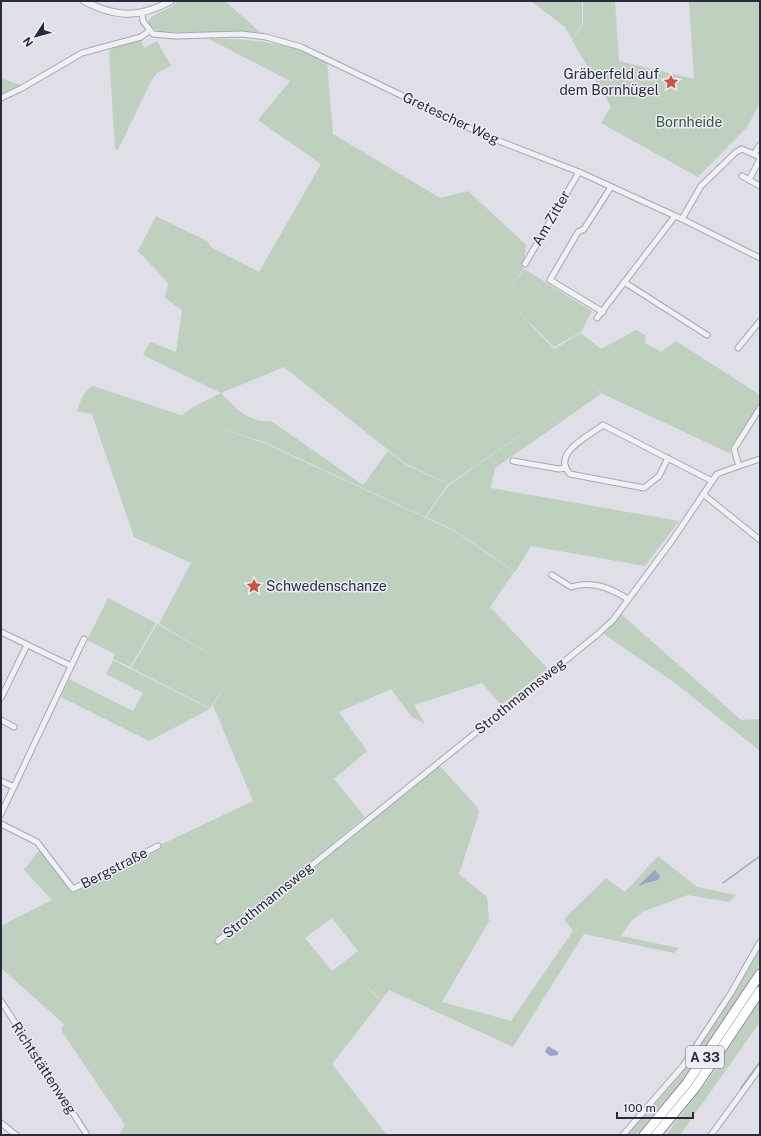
<svg xmlns="http://www.w3.org/2000/svg" width="761" height="1136" font-family="'Public Sans',sans-serif">
<rect width="100%" height="100%" fill="#dedfe7"/>
<!-- green -->
<g fill="#bfd0bf" fill-rule="evenodd">
<path d="M179 1H225L260 32H159L150 26 148 21C155 11 170 10 179 1Z"/>
<path d="M531 1H582V25L572 39 565 27Z"/>
<path d="M583 1H615L619 61 694 79 689 1H760V103L747 127 698 177 601 123 611 107 572 40 583 25Z"/>
<path d="M207 38C236 39 265 40 293 48 304 51 316 57 327 62L333 134 440 198 468 191 526 245 523 269 505 298 524 269 592 311 581 332 554 347 509 302 554 349 581 333 601 349 636 330 646 336 645 343 661 352 676 341 760 395V405L729 453 601 393 593 384 601 394 495 468 491 488 679 521 645 566 531 546 515 572 456 531 426 517 449 485 557 410 449 484 406 464 284 367 221 393 143 355 150 342 176 352 182 310 165 298 168 283 138 251 156 216 207 241 211 247 259 272 321 164 258 120 290 81Z"/>
<path d="M141 40 144 48 157 41 171 66 157 73 151 81 118 150 115 149 109 52 113 47Z"/>
<path d="M1 78 20 85 1 94Z"/>
<path d="M93 386 264 443 456 532 444 603 459 634 444 603 456 532 514 572 490 607 548 669 501 705 482 683 414 705 425 724 412 717 391 689 339 712 367 751 334 779 365 817 220 936 223 941H229L224 940 438 764 478 808 479 813 459 874 487 897 489 921 442 1002 511 1021 573 931 564 919 606 878 625 892 658 856 697 887 736 895 729 902 688 895 642 912 630 922 621 936 679 948 674 953 584 934 513 1047 389 990 381 1000 347 968 381 1001 332 1064 387 1135H119L125 1125 61 1030 64 1024 1 968V926L52 900 24 870 40 849 74 889 158 846 253 801 213 705 233 673 210 708 131 668 157 624 232 667 159 624 191 563 134 537 92 414 77 411C81 401 83 391 93 386ZM332 918 358 951 332 971 305 938Z"/>
<path d="M221 393C235 408 249 423 271 421L363 485 388 451 406 465 448 484 425 517 264 442 181 416 193 407Z"/>
<path d="M108 598 156 623 130 667 113 659 115 654 87 640Z"/>
<path d="M621 614 741 720 760 719V751L679 686 604 634Z"/>
<path d="M113 660 210 709 149 741 61 697 69 679 133 711 143 693 106 674Z"/>
<path d="M760 946V964L682 1080 636 1135H626C682 1080 722 1014 760 946Z"/>
<path d="M760 1001V1022L680 1135H666L706 1083Z"/>
</g>
<!-- water -->
<g fill="#9aa4c6">
<path d="M655 870 660 875 659 879C653 883 646 881 640 886L639 885Z"/>
<path d="M548 1046 558 1052V1055L550 1056 545 1052Z"/>
</g>
<g fill="none" stroke-linecap="round" stroke-linejoin="round">
<!-- stream -->
<g stroke="#9aa4c6" stroke-width="1.5">
<path d="M723 883 760 856"/>
<path d="M741 1088 760 1062"/>
</g>
<!-- minor casing -->
<g stroke="#a7a9b4" stroke-width="7">
<g id="minor">
<path d="M142 13 143 21 153 34 175 36 241 34 266 37 301 47 486 136 579 172 682 219 760 258"/>
<path d="M1 98 22 88 82 53 141 37 149 31"/>
<path d="M754 154 760 145"/>
<path d="M742 176 760 186"/>
<path d="M749 180 760 159"/>
<path d="M682 219 701 186 736 152 742 149 760 157"/>
<path d="M525 264 579 172"/>
<path d="M624 282 707 335"/>
<path d="M603 312 550 280 578 232 584 229 611 187"/>
<path d="M597 318 675 216"/>
<path d="M738 348 760 321"/>
<path d="M668 458 659 476 644 488 570 474C551 453 588 437 603 425L712 481"/>
<path d="M513 461 559 469 565 468"/>
<path d="M739 466 760 459"/>
<path d="M703 494 760 540"/>
<path d="M552 575 571 587C592 580 610 588 628 599"/>
<path d="M1 632 71 666"/>
<path d="M1 698 27 645"/>
<path d="M1 720 14 727"/>
<path d="M1 781 14 787"/>
<path d="M1 814 84 639"/>
<path d="M1 824 37 842 73 889 158 846"/>
<path d="M218 941 598 634 613 620 671 542 717 474 739 466 734 449 760 408"/>
<path d="M1 1001 87 1135"/>
<path d="M1 1123 16 1135"/>
<path d="M623 1135 683 1066 731 993 760 942"/>
<path d="M711 1135 760 1068"/>
</g>
</g>
<!-- tertiary casing -->
<g stroke="#a7a9b4" stroke-width="8">
<path id="tertiary" d="M84 1C117 18 139 18 171 1"/>
</g>
<!-- motorway casing -->
<g stroke="#86899d" stroke-width="11">
<g id="motorway">
<path d="M644 1135 687 1083 760 974"/>
<path d="M656 1135 695 1088 760 991"/>
</g>
</g>
<!-- minor -->
<use href="#minor" stroke="#f0f1f5" stroke-width="5"/>
<!-- tertiary -->
<use href="#tertiary" stroke="#f0f1f5" stroke-width="6"/>
<!-- motorway -->
<use href="#motorway" stroke="#fff" stroke-width="9"/>
</g>
<!-- icons -->
<defs>
<g id="sight-bare" transform="scale(1.2)"><path d="M0-6L1.8-2.2L6-1.7L2.9 1.2L3.7 5.4L0 3.3L-3.7 5.4L-2.9 1.2L-6-1.7L-1.8-2.2Z" fill="#c95446" stroke="#edeef5" stroke-width="2.5" paint-order="stroke"/></g>
</defs>
<g fill-rule="evenodd">
<use href="#sight-bare" x="671" y="82"/>
<use href="#sight-bare" x="254" y="586"/>
</g>
<g text-anchor="middle" dominant-baseline="central" stroke-width="3" stroke-linejoin="round" paint-order="stroke">
<!-- shield labels -->
<rect fill="#edeef5" stroke="#636574" stroke-width="1" x="686" y="1046" width="38" height="22" rx="3"/>
<g font-size="13" font-weight="bold" fill="#282a3d">
<text x="705" y="1057">A 33</text>
</g>
<!-- poi labels -->
<g font-size="14" fill="#282a3d" stroke="#edeef5" text-anchor="end">
<text x="659" y="74">Gräberfeld auf<tspan x="659" dy="16">dem Bornhügel</tspan></text>
<text x="266" y="586" text-anchor="start">Schwedenschanze</text>
</g>
<!-- street labels -->
<g font-size="14" fill="#282a3d" stroke="#edeef5">
<text transform="translate(451 118) rotate(25)">Gretescher Weg</text>
<text transform="translate(551 218) rotate(-60)">Am Zitter</text>
<text transform="translate(520 696) rotate(-39)">Strothmannsweg</text>
<text transform="translate(114 868) rotate(-27)">Bergstraße</text>
<text transform="translate(268 900) rotate(-39)">Strothmannsweg</text>
<text transform="translate(44 1068) rotate(57)">Richtstättenweg</text>
</g>
<!-- park labels -->
<g font-size="14" fill="#355838" stroke="#edeef5">
<text x="689" y="122">Bornheide</text>
</g>
</g>
<!-- border -->
<rect width="761" height="1136" fill="none" stroke="#282a3d" stroke-width="4"/>
<!-- north arrow -->
<g transform="translate(36 36) rotate(234)" stroke="#edeef5" stroke-width="3" paint-order="stroke">
<path d="M0-3L7 15L0 10L-7 15Z" fill="#282a3d"/>
<text y="-6" font-size="11" font-weight="bold" text-anchor="middle" fill="#282a3d">N</text>
</g>
<!-- scale -->
<path d="M617 1112v6h76v-6" fill="none" stroke="#282a3d" stroke-width="2"/>
<text x="623" y="1112" font-size="12" fill="#282a3d" stroke="#edeef5" stroke-width="3" paint-order="stroke">100 m</text>
</svg>
